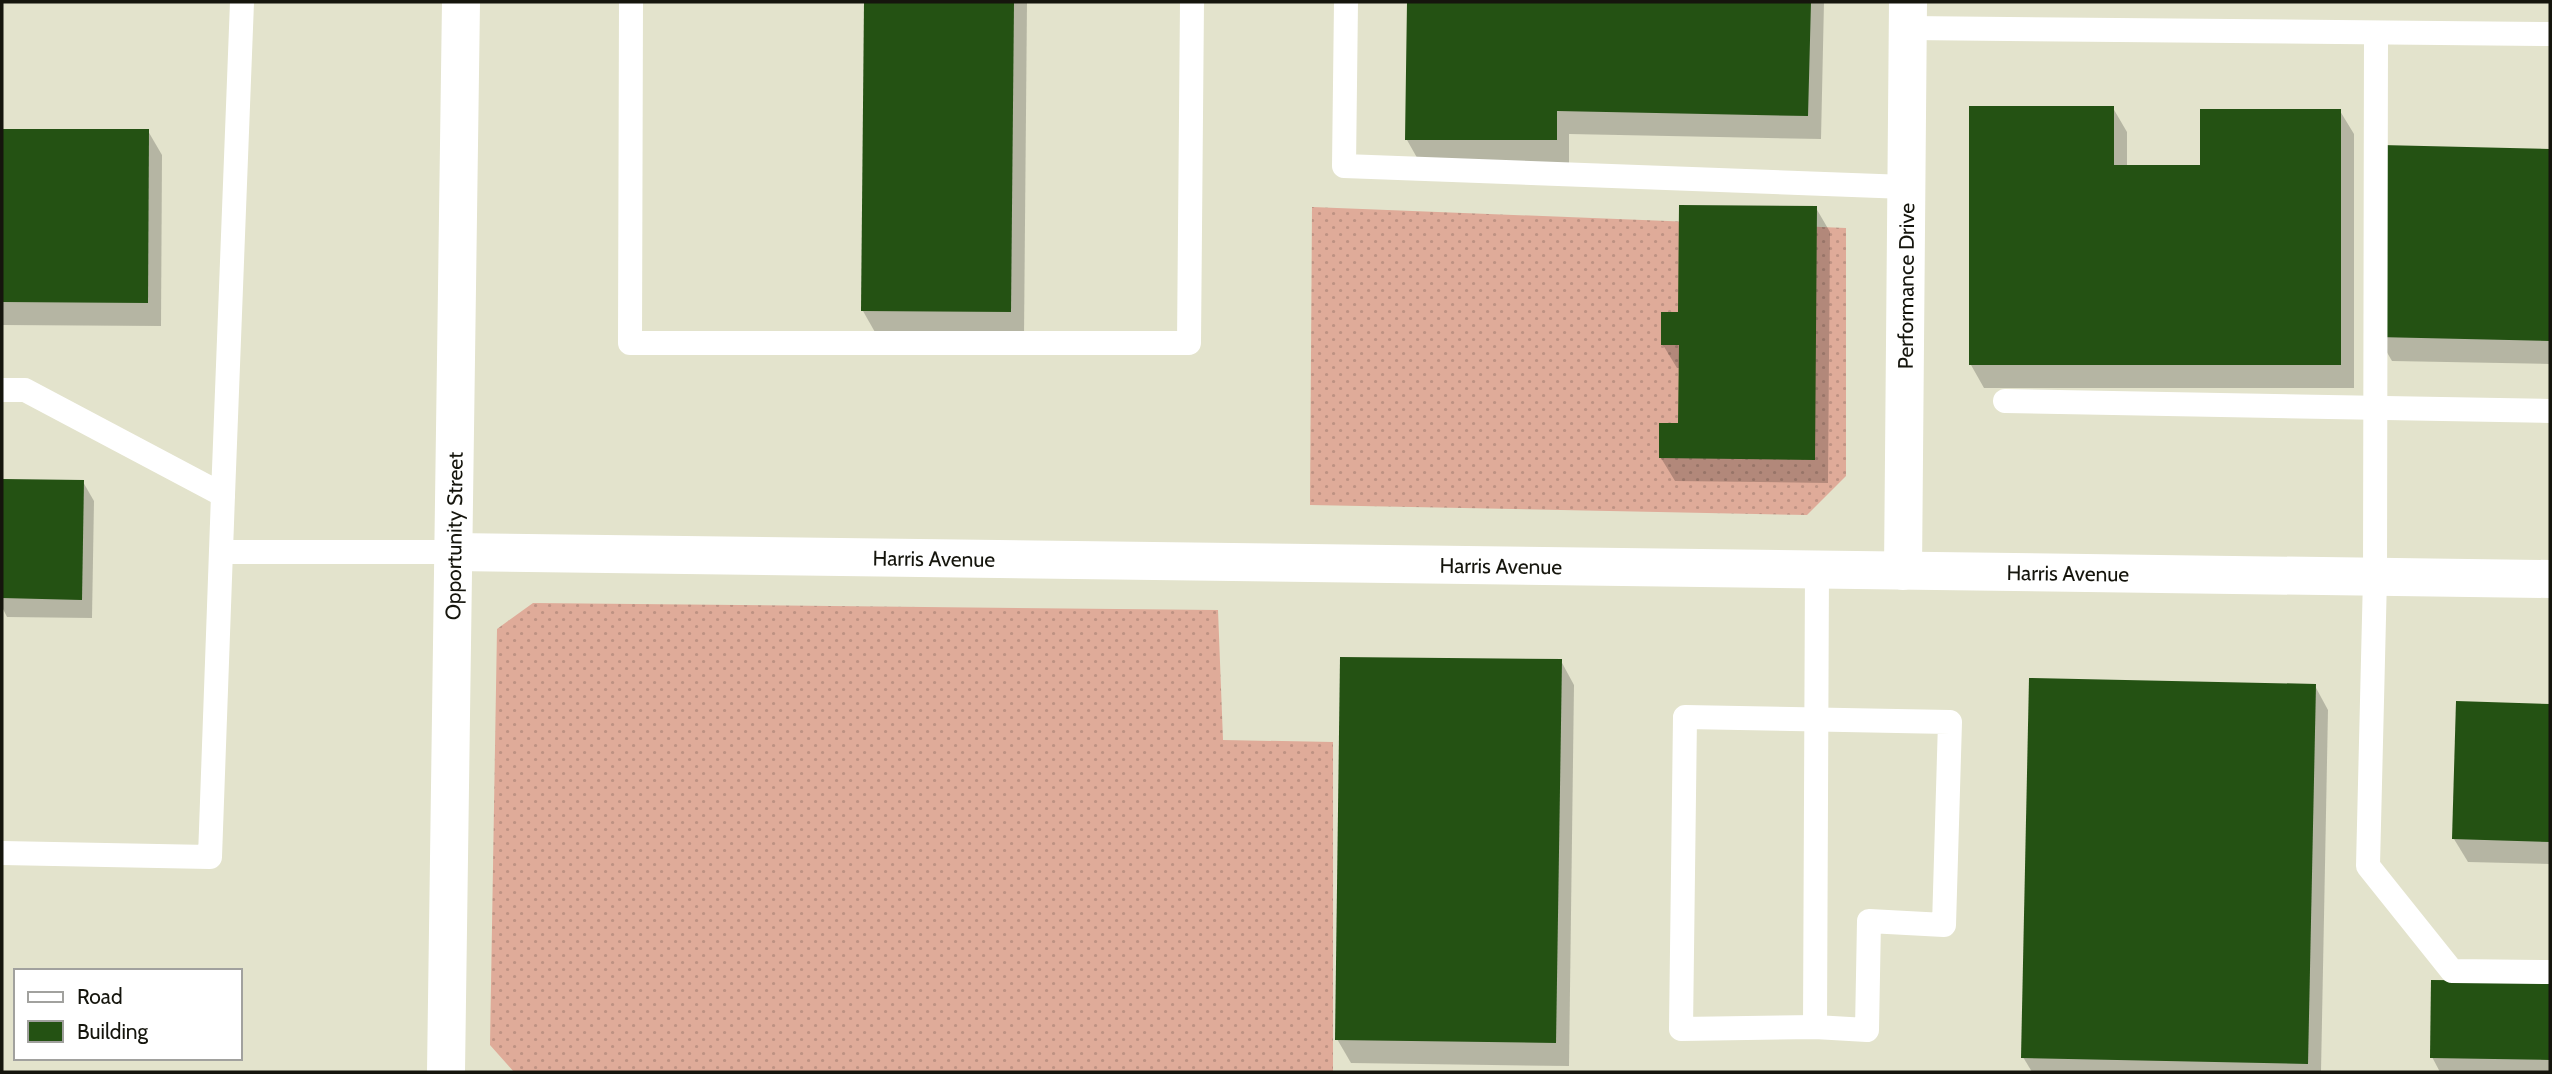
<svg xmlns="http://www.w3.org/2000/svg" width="2552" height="1074" font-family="Cabin,sans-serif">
<defs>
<pattern id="grass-dots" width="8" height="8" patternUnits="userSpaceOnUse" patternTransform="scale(1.75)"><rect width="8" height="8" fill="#dfab99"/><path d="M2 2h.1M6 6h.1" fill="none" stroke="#be9283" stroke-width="1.8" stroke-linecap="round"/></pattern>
</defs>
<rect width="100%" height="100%" fill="#e3e3cc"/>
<!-- grass -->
<g fill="url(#grass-dots)">
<path d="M1312 207 1846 228V476L1807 515 1310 505Z"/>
<path d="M533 603 1218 610 1223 740 1333 742V1072H514L490 1045 497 629Z"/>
</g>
<!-- shadow -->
<g fill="#0003">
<path d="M865 2H1027L1024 336 876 334 863 311Z"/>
<path d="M1409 2H1824L1821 139 1569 134V163H1420L1407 140Z"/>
<path d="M2113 108 2127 132V166H2202L2340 111 2354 134V388H1984L1971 365Z"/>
<path d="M2 130 148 131 162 155 161 326 2 325Z"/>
<path d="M2383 147 2550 151V364L2392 361 2378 337Z"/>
<path d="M1816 208 1830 232 1828 483 1675 481 1661 458 1680 425V368H1677L1663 345 1679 313Z"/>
<path d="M2 481 83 482 94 501 92 618 7 617 2 607Z"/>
<path d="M1561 661 1574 685 1569 1066 1351 1063 1337 1039Z"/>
<path d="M2315 686 2328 710 2321 1072H2032L2023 1057Z"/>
<path d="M2458 703 2550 705V864L2468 862 2454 839Z"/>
<path d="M2550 983V1072H2440L2432 1057Z"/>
</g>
<!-- building -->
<g fill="#245213">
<path d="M864 2H1014L1011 312 861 311Z"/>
<path d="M1407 2H1811L1808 116 1557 111V140H1405Z"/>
<path d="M1969 106H2114V165H2200V109H2341V365H1969Z"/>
<path d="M2 129H149L148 303 2 302Z"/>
<path d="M2381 145 2550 149V341L2377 337Z"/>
<path d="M1679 205 1817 206 1815 460 1659 458V423H1678L1679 345H1661V312H1678Z"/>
<path d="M2 479 84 480 82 600 2 598Z"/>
<path d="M1340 657 1562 659 1556 1043 1335 1040Z"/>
<path d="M2029 678 2316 684 2308 1064 2021 1058Z"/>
<path d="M2456 701 2550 704V842L2452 839Z"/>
<path d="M2431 980 2550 981V1060L2430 1058Z"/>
</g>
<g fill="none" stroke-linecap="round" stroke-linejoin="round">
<!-- lane -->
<g stroke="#fff" stroke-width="24">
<path d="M631 2 630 343H1189L1192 2"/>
<path d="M1346 2 1344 166 1906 187"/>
<path d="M1908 28 2550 34"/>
<path d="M2376 33 2375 577 2368 866 2452 971 2550 972"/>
<path d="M2 390H25L223 495 242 2"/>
<path d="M2005 401 2550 411"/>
<path d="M221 552H453"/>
<path d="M1685 717 1950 722 1944 925 1869 921 1867 1030 1815 1027 1681 1029Z"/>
<path d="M2 853 210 857 223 495"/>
<path d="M1815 1027 1817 569"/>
</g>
<!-- street -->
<g stroke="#fff" stroke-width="38">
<path id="s1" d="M453 552 2550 579"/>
<path id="s2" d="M1903 571 1908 2"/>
<path id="s3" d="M446 1072 461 2"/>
</g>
</g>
<g text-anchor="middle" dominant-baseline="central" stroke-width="7" stroke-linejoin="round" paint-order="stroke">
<!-- street labels -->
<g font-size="21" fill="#15150d" stroke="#fff">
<text stroke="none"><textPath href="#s2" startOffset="285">Performance Drive</textPath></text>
<text stroke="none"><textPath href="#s3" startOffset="536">Opportunity Street</textPath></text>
<text stroke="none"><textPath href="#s1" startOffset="481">Harris Avenue</textPath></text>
<text stroke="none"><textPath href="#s1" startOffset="1048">Harris Avenue</textPath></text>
<text stroke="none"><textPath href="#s1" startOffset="1615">Harris Avenue</textPath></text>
</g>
</g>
<!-- border -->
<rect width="2552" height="1074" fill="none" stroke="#15150d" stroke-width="7"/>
<!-- legend -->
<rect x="14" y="969" width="228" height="91" fill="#ffffff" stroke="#a1a19e" stroke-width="2"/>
<rect x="28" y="992" width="35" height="10" fill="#ffffff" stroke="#a1a19e" stroke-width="2"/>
<text x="77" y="1004" font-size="21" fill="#15150d">Road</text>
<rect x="28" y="1021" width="35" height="21" fill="#245213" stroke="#a1a19e" stroke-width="2"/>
<text x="77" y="1039" font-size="21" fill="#15150d">Building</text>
</svg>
